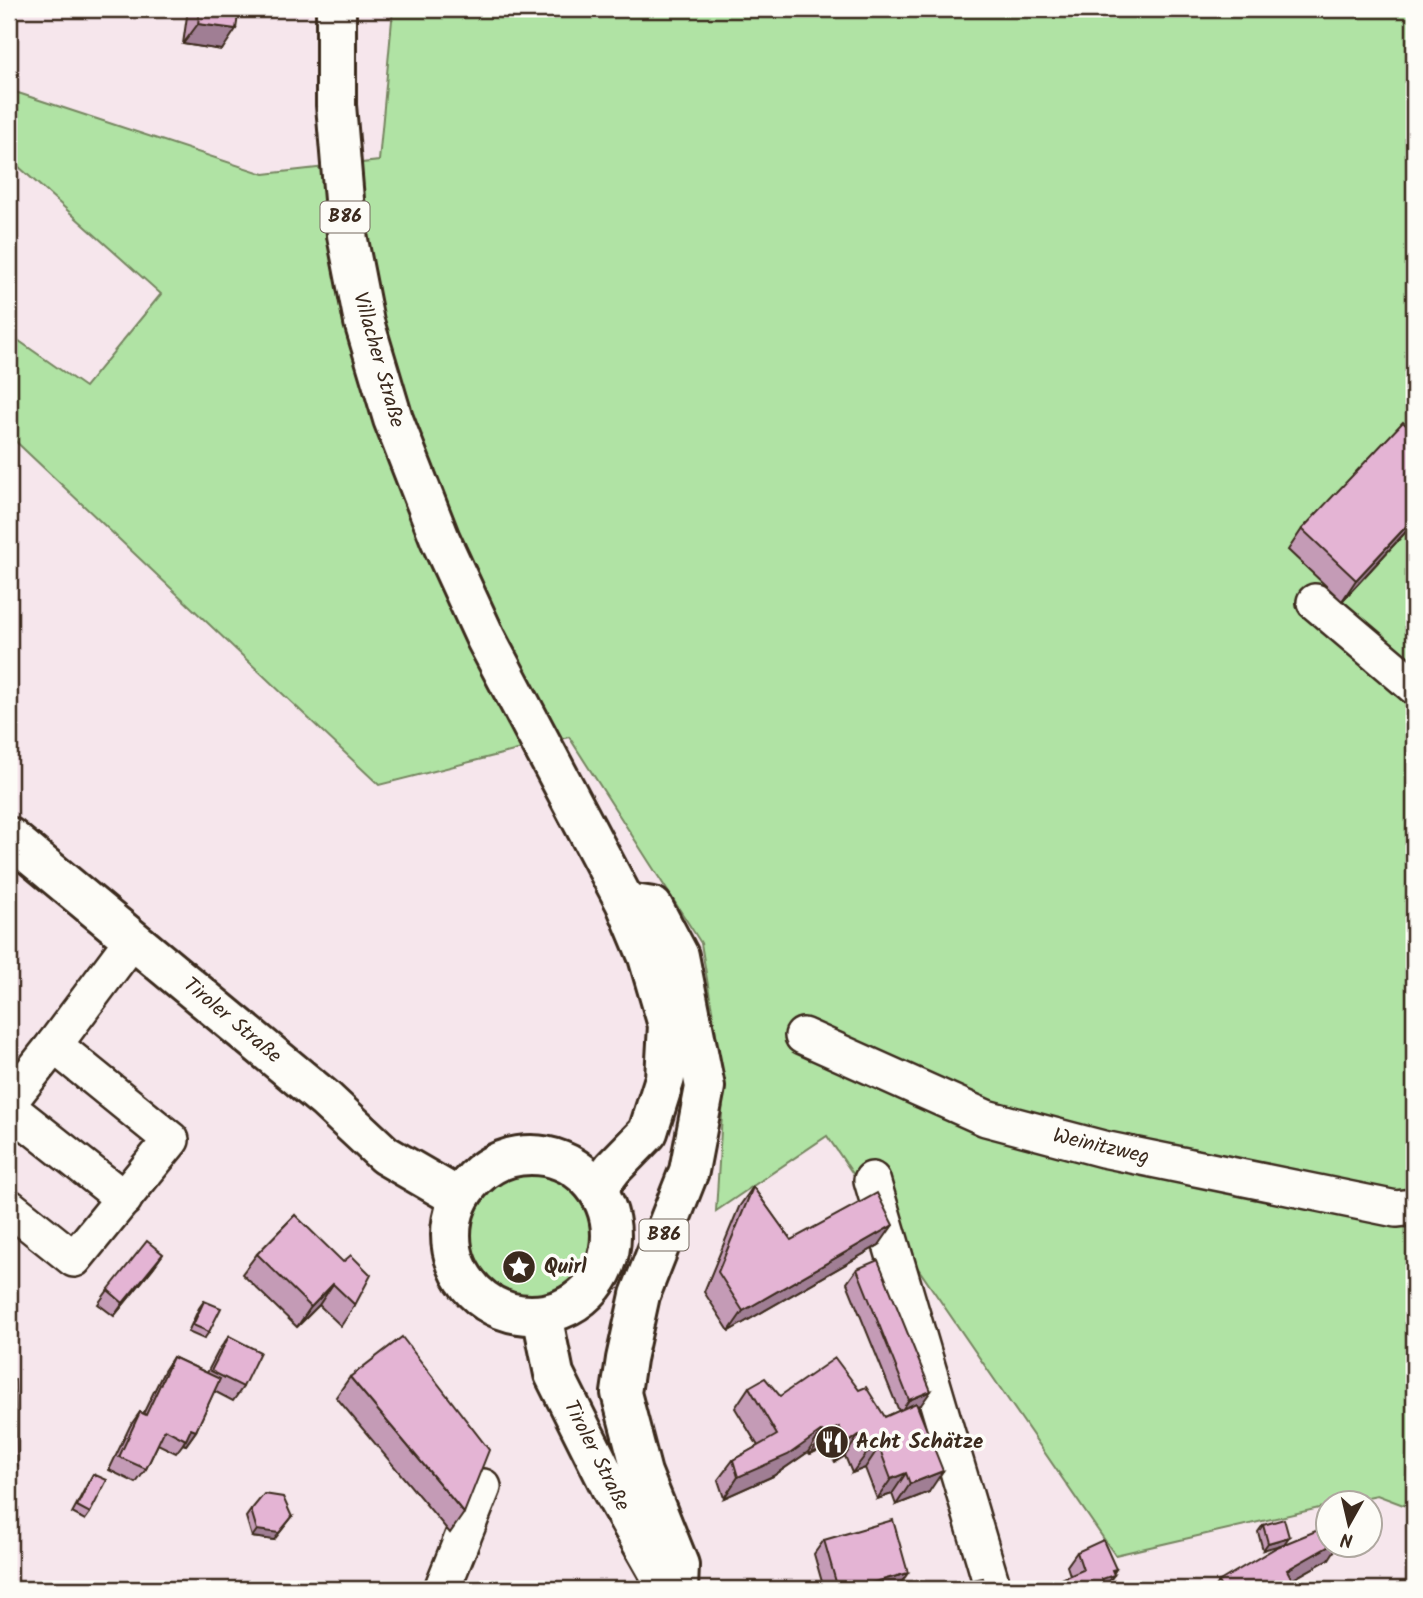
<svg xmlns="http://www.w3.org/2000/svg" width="1423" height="1598" font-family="Kalam,sans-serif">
<rect width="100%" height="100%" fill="#f6e6ec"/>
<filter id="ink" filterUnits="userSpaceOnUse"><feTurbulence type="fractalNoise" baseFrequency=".0143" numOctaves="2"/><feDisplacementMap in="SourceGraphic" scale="14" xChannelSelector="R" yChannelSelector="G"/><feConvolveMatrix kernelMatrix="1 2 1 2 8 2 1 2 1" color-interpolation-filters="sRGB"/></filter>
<g filter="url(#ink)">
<!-- green -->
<g fill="#b0e3a4" stroke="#768661" stroke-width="2">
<path d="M393 9H1414V1509L1377 1495 1340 1503 1328 1504V1506L1115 1555 827 1136 716 1211 724 1082 701 943 569 737 379 785 9 435V334L85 387 161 294 9 158V90L264 174 379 161Z"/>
<circle cx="530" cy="1234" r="65"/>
</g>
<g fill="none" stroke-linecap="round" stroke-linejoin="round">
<!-- minor casing -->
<g stroke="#3b2a1e" stroke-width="40">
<g id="minor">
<path d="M1315 602 1414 686"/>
<path d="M803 1036 986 1118 1103 1149 1396 1209 1414 1207"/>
<path d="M9 1102 54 1045 133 939"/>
<path d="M9 1108 124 1199"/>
<path d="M872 1180 993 1589"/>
<path d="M9 1207 74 1259 171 1140 54 1045"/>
<path d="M442 1589 483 1487"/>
</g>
</g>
<!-- major casing -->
<g stroke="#3b2a1e" stroke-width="44">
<g id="major">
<path d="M336 9V105L347 235 364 322 393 419 440 539 486 639 625 902 648 957 668 1025 665 1078 648 1132 613 1168 597 1189"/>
<path d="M9 837 325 1099 385 1155 459 1198"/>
<path d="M634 904 653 907 679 956 705 1087 689 1171 640 1295 626 1359 621 1393 642 1473 679 1565 678 1589"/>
<circle cx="531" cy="1235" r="80"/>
<path d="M542 1315 554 1374 613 1492 667 1587"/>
</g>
</g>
<!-- minor -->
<use href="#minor" stroke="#fdfcf7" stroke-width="35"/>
<!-- major -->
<use href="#major" stroke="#fdfcf7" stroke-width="38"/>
</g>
<!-- wall -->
<g fill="#c49bb6" stroke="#3b2a1e" stroke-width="2">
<path d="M188 9H239L222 50 183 44Z"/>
<path d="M1414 433V523L1342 601 1288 550 1302 529Z"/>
<path d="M753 1187 791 1240 879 1245 729 1331 704 1292 739 1207Z"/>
<path d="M295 1215 355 1305 341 1326 319 1305 297 1327 242 1274 257 1254Z"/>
<path d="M163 1254 153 1268 114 1316 98 1304 108 1290Z"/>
<path d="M857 1269 921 1405 917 1407 929 1492 896 1505 892 1494 877 1499 865 1468 852 1473 845 1456 835 1462 825 1447 810 1454 808 1452 773 1476 724 1498 718 1480 733 1460 758 1446 735 1408 749 1387 780 1396 885 1417 899 1411 847 1283Z"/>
<path d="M204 1301 209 1332 204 1339 188 1332 199 1308Z"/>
<path d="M229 1336 243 1387 233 1401 214 1391 196 1431 186 1445 183 1444 176 1453 158 1444 146 1469 136 1483 109 1470 130 1426 140 1412 143 1414 164 1371 173 1357 207 1373 219 1350Z"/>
<path d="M350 1377 464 1513 450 1533 336 1397Z"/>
<path d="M93 1474 90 1513 85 1520 72 1513 89 1481Z"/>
<path d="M251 1510 274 1540 252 1537 246 1517Z"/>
<path d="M1263 1525 1289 1537 1263 1550 1258 1532Z"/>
<path d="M824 1540 898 1587 890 1589H824L814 1554Z"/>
<path d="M1077 1552 1116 1569 1105 1587 1106 1589H1055L1062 1579 1070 1575 1067 1566Z"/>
<path d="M1329 1559 1292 1580 1297 1589H1213L1218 1582Z"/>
</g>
<!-- shaded-wall -->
<g fill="#a07e94" stroke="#3b2a1e" stroke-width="2">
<path d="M198 24 236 29 222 50 183 44Z"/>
<path d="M1414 518V523L1342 601 1356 580Z"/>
<path d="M893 1225 879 1245 729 1331 743 1311Z"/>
<path d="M163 1254 153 1268 114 1316 123 1303Z"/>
<path d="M333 1284 319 1305 297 1327 311 1307Z"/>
<path d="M931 1391 921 1405 900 1413 909 1400Z"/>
<path d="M839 1427 825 1447 810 1454 825 1434Z"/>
<path d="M191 1429 196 1431 186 1445 183 1444Z"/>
<path d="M822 1431 808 1452 773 1476 724 1498 738 1477Z"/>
<path d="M859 1435 845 1456 835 1462 849 1442Z"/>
<path d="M879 1447 865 1468 852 1473 867 1453Z"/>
<path d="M9 1466H17L9 1477Z"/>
<path d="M943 1471 929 1492 896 1505 910 1484Z"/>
<path d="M906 1473 892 1494 877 1499 891 1479Z"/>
<path d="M292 1517 274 1540 252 1537 257 1530Z"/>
<path d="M1289 1537 1284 1544 1263 1550 1268 1543Z"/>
<path d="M1331 1545H1338L1329 1559 1275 1589 1287 1570Z"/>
<path d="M1116 1569 1111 1576 1114 1575 1104 1588 1102 1579 1112 1570Z"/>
<path d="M908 1573 898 1587 890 1589H849Z"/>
</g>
<!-- building -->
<g fill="#e4b4d4" stroke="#3b2a1e" stroke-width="2">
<path d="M200 9H239L236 29 198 24Z"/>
<path d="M1403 422 1414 433V518L1356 580 1302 529Z"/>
<path d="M753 1187 791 1240 877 1193 893 1225 743 1311 718 1272Z"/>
<path d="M295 1215 343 1262 351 1255 371 1275 355 1305 333 1284 311 1307 257 1254Z"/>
<path d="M147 1241 163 1254 123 1303 108 1290Z"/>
<path d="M878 1260 931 1391 909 1400 857 1269Z"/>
<path d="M204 1301 221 1308 209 1332 193 1325Z"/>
<path d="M229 1336 260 1352 243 1387 211 1371Z"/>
<path d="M402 1337 489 1450 464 1513 350 1377Z"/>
<path d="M173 1357 220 1379 196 1431 191 1429 186 1440 165 1429 146 1469 119 1457 140 1412 146 1415Z"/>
<path d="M835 1358 859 1390 866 1387 885 1417 916 1403 943 1471 910 1484 906 1473 891 1479 879 1447 867 1453 859 1435 849 1442 839 1427 825 1434 822 1431 788 1455 738 1477 733 1460 777 1435 749 1387 765 1378 780 1396Z"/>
<path d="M15 1380 17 1466H9V1381Z"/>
<path d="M93 1474 107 1480 90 1513 77 1506Z"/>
<path d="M264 1494 283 1497 292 1517 279 1533 257 1530 251 1510Z"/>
<path d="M1284 1519 1289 1537 1268 1543 1263 1525Z"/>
<path d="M893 1520 908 1573 849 1589H838L824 1540Z"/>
<path d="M1328 1526V1545H1331L1287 1570 1297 1589H1222L1218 1582 1277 1547Z"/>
<path d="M1103 1540 1116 1569 1112 1570 1114 1575 1102 1579 1106 1589H1066L1062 1579 1083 1570 1077 1552Z"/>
<path d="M983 1578 986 1589H950L949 1585Z"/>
</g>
</g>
<!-- icons -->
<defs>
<g id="sight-disc" transform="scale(1.75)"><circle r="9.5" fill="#3b2a1e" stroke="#fdfcf7"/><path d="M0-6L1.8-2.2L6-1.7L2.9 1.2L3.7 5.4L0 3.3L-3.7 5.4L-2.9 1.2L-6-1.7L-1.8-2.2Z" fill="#fff"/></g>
<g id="restaurant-disc" transform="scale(1.75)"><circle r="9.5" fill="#3b2a1e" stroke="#fdfcf7"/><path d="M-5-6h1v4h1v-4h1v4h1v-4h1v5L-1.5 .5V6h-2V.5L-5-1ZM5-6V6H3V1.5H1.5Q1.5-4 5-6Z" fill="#fff"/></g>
</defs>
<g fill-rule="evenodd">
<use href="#sight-disc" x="519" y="1267"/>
<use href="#restaurant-disc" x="832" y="1442"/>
</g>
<g text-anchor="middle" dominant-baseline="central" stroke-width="7" stroke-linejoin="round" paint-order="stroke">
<!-- shield labels -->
<g fill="#fdfcf7" stroke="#75695f" stroke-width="2">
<rect x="320.5" y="201.5" width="49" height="31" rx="5"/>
<rect x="639.5" y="1219.5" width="49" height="31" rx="5"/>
</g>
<g font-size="19" font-weight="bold" fill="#3b2a1e">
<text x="345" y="217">B86</text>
<text x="664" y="1235">B86</text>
</g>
<!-- street labels -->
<g font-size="21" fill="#3b2a1e" stroke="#fdfcf7">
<text transform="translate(378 360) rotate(74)">Villacher Straße</text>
<text transform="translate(232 1021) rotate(40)">Tiroler Straße</text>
<text transform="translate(1101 1147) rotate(13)">Weinitzweg</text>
<text transform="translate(596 1456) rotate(63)">Tiroler Straße</text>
</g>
<!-- poi labels -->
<g font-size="21" font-weight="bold" fill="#3b2a1e" stroke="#fdfcf7" text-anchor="start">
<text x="544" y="1267">Quirl</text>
<text x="856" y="1442">Acht Schätze</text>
</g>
</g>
<!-- margin -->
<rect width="1423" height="1598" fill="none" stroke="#fdfcf7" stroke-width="35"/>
<rect x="18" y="18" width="1388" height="1563" fill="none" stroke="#3b2a1e" stroke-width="2.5" filter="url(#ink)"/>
<!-- north arrow -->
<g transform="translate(1349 1524) rotate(188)"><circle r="33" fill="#fdfcf7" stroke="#afa8a0" stroke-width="2"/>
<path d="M0-5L12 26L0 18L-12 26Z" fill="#3b2a1e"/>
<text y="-10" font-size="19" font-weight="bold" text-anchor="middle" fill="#3b2a1e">N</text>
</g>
</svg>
